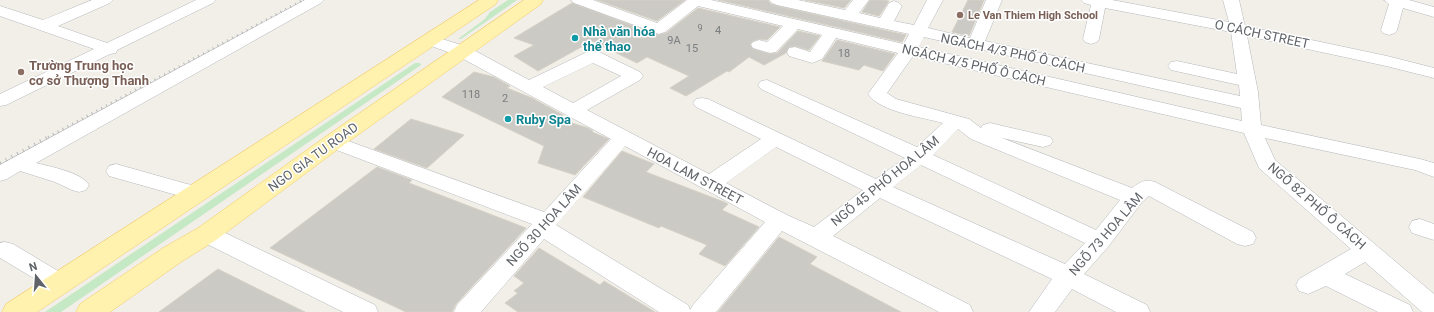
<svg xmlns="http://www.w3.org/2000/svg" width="1434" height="312" font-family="Roboto,sans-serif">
<rect width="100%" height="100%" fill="#f1efe8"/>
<!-- green -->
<g fill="#c5e8c5">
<path d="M508 0H517L461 39H458L485 19 490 12Z"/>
<path d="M415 63H420L421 65 61 312H45Z"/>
</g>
<!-- building -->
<g fill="#cccac5" stroke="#d6d1c6">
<path d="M597 0H685L657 21Z"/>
<path d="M718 0H768L771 4 777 6 906 35 902 42Z"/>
<path d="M805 0H851L844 8Z"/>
<path d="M870 0H882L889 1 879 16 862 12Z"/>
<path d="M968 0H984L969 36 952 32Z"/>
<path d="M572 3 658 35 666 33 698 8 780 27 767 40 759 39 753 41 750 44 753 49 770 54 777 53 798 31 820 36 809 50 795 46 789 47 786 53 764 65 749 57 729 72 727 71 686 96 670 88 689 76 647 57 637 63 592 41 538 71 514 56 534 45 514 38Z"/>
<path d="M837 40 895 54 883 71 864 65 859 70 822 61Z"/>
<path d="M474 72 494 77 510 86 507 88 532 98 563 115 559 119 588 128 593 131 592 132 609 139 575 175 538 163 544 146 442 97Z"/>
<path d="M411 119 464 135 427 168 374 149Z"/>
<path d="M622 151 654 164 646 172 724 202 728 204 722 210 759 227 725 266 699 254 707 245 661 226 659 228 583 197Z"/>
<path d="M377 167 412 180 409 183 526 228 456 304 452 312H406L270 248Z"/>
<path d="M779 237 817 257 810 264 901 312H718Z"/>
<path d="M539 248 600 285 604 281 655 312H518L505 303 518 293 514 291 524 283 514 276Z"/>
<path d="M218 269 256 288 305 312H159Z"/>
</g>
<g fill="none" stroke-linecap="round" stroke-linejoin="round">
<!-- minor casing -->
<g stroke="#b5b8bc" stroke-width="1">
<g id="minor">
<path d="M92 0H113L110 3 58 26 107 43 196 0H216L213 3 117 50 116 53 110 54 6 105 0 106V94L94 49 0 16V6L43 20Z"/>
<path d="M305 0H324L321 3 36 163C51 167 81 172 89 185L86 190 79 192 72 190 55 182 20 171 7 179 0 181V165Z"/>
<path d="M571 0H593L657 23 687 0H711L904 44 909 34 777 5 772 3 769 0H798L845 10 853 0H869L859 13 880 18 889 3 894 1 899 3 902 6 894 21 914 25 927 0H943L928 28 970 38 986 0H1002L985 41 1240 96 1239 85 1171 70 1168 66 1171 62 1177 61 1237 74 1231 32 1105 8 1099 39 1097 42 1091 44 1085 42 1083 39 1091 5 1084 3 1081 0H1112L1229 22 1223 0H1239L1245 26 1387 56 1434 68V78L1386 66 1247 36 1258 92 1261 125 1420 159 1434 163V177L1415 170 1265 138 1275 160 1434 294V312H1422L1365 262 1345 274 1410 305 1413 312H1378L1326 286 1308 294 1299 291 1296 285 1299 279 1351 249 1259 168 1244 133 913 56 887 93 896 99 969 119 981 128 983 125 990 123 1050 137 1053 141 1050 145 1043 147 1002 138 1132 188C1140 182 1145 179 1155 182L1253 232 1256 238 1253 244 1245 246 1237 244 1149 196 1142 202 1108 247 1084 274 1147 305 1150 312H1116L1072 289 1055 312H1029L1052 279 880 198 833 236 970 305 973 312H939L782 231 716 312H659L544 239 481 312H454L457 305 532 224 326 146 323 142 326 138 333 136 340 138 544 212 611 139 456 55 423 43 421 40 423 37 429 35 468 47 529 80 587 52 593 51 599 52 640 72 643 76 640 80 587 110 709 174 761 139 696 107 693 103 696 99 702 98 708 99 876 179 905 158 761 89 758 85 761 81 767 80 917 147 943 123C922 117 880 112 868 94L898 53 836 38 822 59 812 63 789 56 787 52 789 48 795 47 810 52 822 35 798 29 776 52 770 53 753 48 751 45 753 42 759 40 767 42 783 26 698 6 665 32 659 34 574 3ZM924 37 968 47 975 50 978 49 1241 108 1242 121 919 47ZM593 63 621 76 573 103 543 87ZM958 129 971 139 1120 200 1096 230 933 155ZM625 146 765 222 693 305 690 310 688 305 556 225ZM776 147 863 190 814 227 787 215 726 183ZM921 165 1085 243 1065 264 893 187Z"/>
<path d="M1384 0H1409L1434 7V17L1403 8 1397 30 1395 33 1389 35 1383 33 1381 30 1389 4Z"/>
<path d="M116 164 187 184 204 187 208 192 204 197 197 199 187 198 109 176 106 171 109 166Z"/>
<path d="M1420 219 1434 224V240L1412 233 1409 227 1412 221Z"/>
<path d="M207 226 215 228 375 305 378 312H343L199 240 196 234 199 228Z"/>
<path d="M5 242 13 244 68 277 72 283 68 289 60 292 52 289 0 258V243Z"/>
</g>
</g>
<!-- major casing -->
<g stroke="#f2c960" stroke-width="1">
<g id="major">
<path d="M479 0H498L496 4 37 312H2L6 304Z"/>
<path d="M524 0H543L541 4 341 147 216 240 181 262 110 312H76L80 304 163 248 198 228 325 137Z"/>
</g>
</g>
<!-- minor -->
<use href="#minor" fill="#fff" fill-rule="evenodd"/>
<!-- major -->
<use href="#major" fill="#fff2af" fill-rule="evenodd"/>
<!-- rail-far1 -->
<path stroke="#b6b7b8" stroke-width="2.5" stroke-dasharray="1 4.5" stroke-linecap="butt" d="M48 137 303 0"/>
<!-- rail -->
<path stroke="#b6b7b8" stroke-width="3.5" stroke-dasharray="1 5.5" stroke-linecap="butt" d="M0 163 50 136"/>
</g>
<!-- markers -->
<g fill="#8d6e63" stroke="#fff" stroke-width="1.5">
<circle cx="960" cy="15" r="4"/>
<circle cx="21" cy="72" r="4"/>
</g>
<g fill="#0f9aa8" stroke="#fff" stroke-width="1.5">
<circle cx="575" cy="38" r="4"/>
<circle cx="508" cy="119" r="4"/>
</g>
<g text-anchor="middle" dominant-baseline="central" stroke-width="3" stroke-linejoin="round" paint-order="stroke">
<!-- far-number labels -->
<g font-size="9" fill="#7a7d7f">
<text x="700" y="28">9</text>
</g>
<!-- far-education labels -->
<g font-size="11" font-weight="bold" fill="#785e54" stroke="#fff" text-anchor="start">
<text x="968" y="15">Le Van Thiem High School</text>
</g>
<!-- number labels -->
<g font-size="11" fill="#7a7d7f">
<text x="718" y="30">4</text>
<text x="674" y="40">9A</text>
<text x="692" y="48">15</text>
<text x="844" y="53">18</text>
<text x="471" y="94">118</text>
<text x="505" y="98">2</text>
</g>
<!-- culture labels -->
<g font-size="13" font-weight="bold" fill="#0d838f" stroke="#fff" text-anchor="start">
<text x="583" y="31">Nhà văn hóa<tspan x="583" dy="15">thể thao</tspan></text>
<text x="516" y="119">Ruby Spa</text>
</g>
<!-- street labels -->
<g font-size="13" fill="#5f6368" stroke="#fff">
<text transform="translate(1262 34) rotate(12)">O CÁCH STREET</text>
<text transform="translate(1013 53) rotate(12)">NGÁCH 4/3 PHỐ Ô CÁCH</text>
<text transform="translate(974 65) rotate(13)">NGÁCH 4/5 PHỐ Ô CÁCH</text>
<text transform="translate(313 157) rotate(-36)">NGO GIA TU ROAD</text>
<text transform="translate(695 176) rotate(28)">HOA LAM STREET</text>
<text transform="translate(885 181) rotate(-39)">NGÕ 45 PHỐ HOA LÂM</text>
<text transform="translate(1317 206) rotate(41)">NGÕ 82 PHỐ Ô CÁCH</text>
<text transform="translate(544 225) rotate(-48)">NGÕ 30 HOA LÂM</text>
<text transform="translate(1106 234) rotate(-49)">NGÕ 73 HOA LÂM</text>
</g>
<!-- education labels -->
<g font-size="13" font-weight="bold" fill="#785e54" stroke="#fff" text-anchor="start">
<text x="29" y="65">Trường Trung học<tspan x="29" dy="15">cơ sở Thượng Thanh</tspan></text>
</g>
</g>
<!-- north arrow -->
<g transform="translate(36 276) rotate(343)" stroke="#ffffff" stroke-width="3" paint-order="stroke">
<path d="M0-3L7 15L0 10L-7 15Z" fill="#5f6368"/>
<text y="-6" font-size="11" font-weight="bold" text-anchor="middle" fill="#5f6368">N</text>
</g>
</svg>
